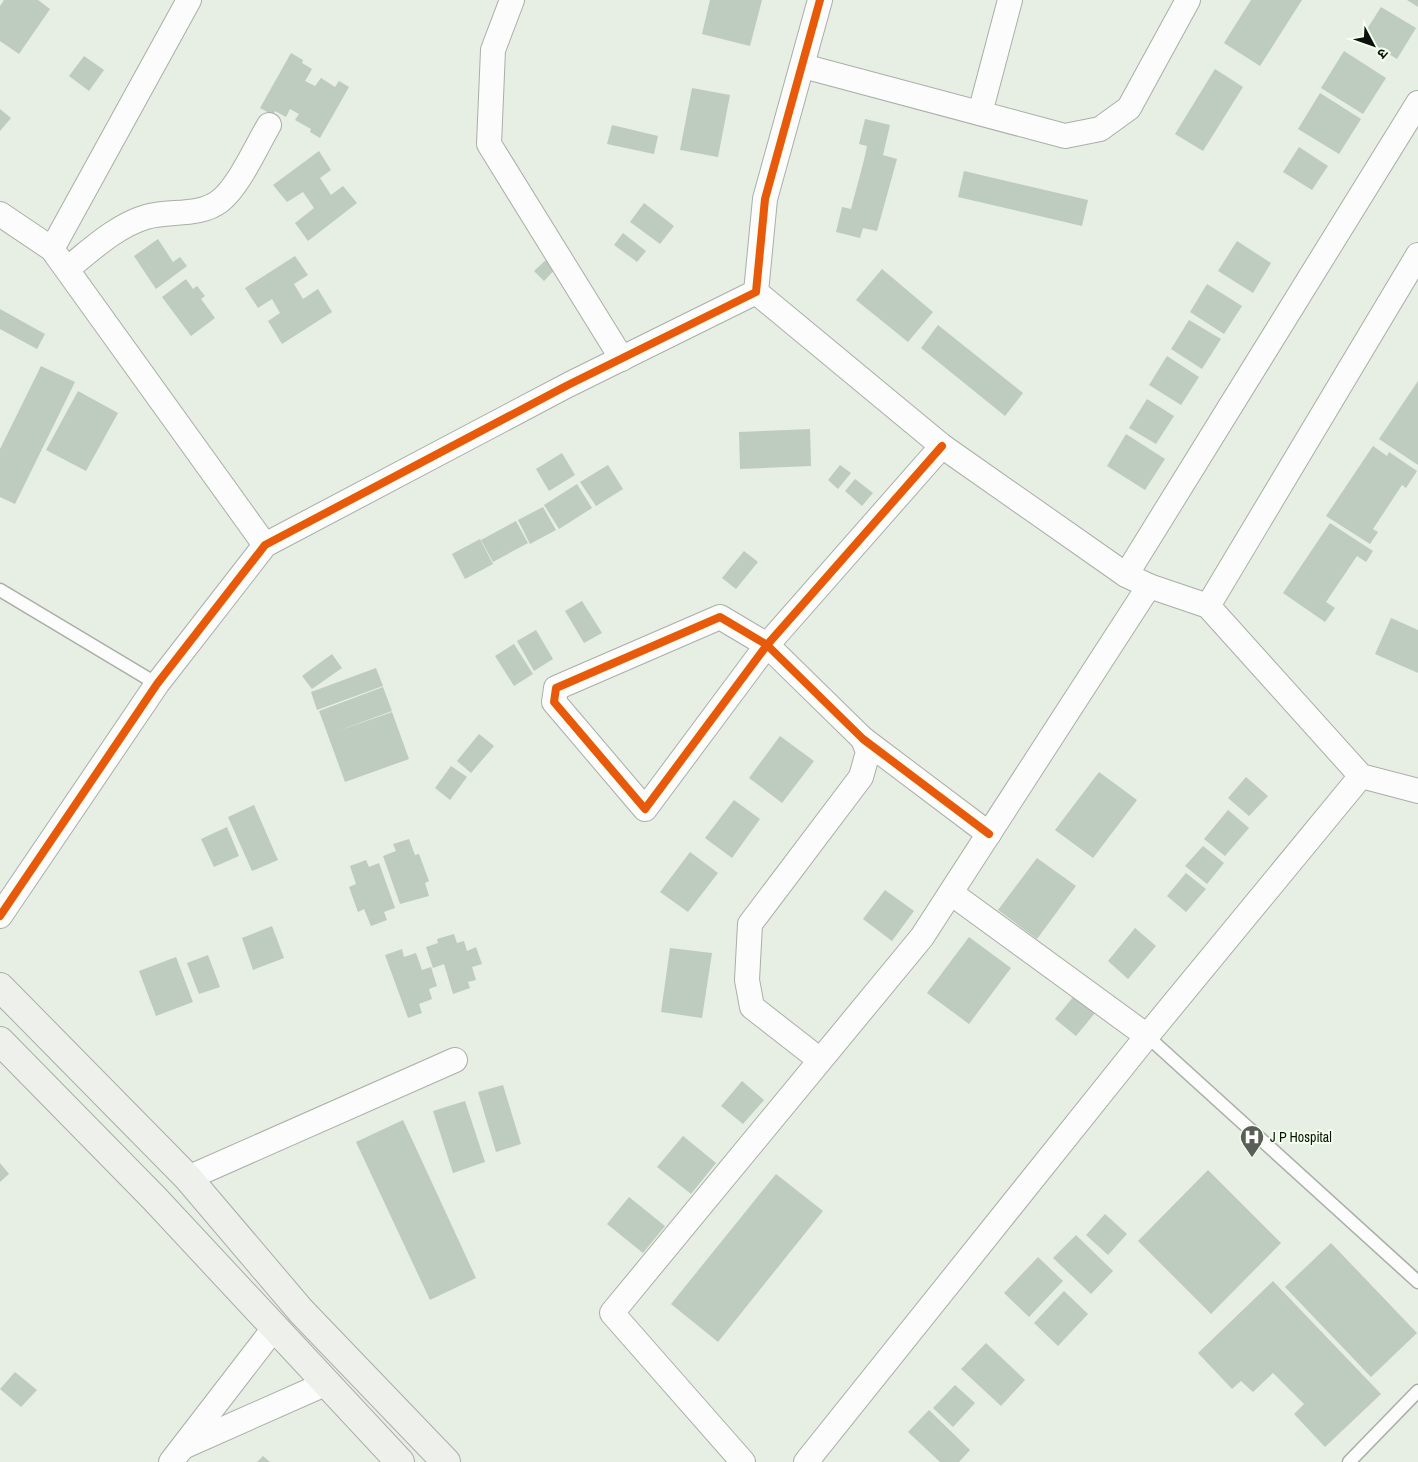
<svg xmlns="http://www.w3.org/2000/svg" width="1418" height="1462" font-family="'Archivo Narrow','Noto Sans Devanagari',sans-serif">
<rect width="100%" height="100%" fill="#e7eee4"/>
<!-- building -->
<g fill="#beccc0">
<path d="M4 0H38L50 9 19 54 0 41V6Z"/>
<path d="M710 0H762L750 46 702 34Z"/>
<path d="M1251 0H1302L1260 66 1224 43Z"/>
<path d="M1407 0H1418V7Z"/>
<path d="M1381 7 1416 28 1397 59 1362 37Z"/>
<path d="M1344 51 1386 78 1363 114 1321 88Z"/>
<path d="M291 53 303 60 302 63 312 69 305 81 315 86 321 78 335 87 339 81 349 87 320 138 310 132 311 129 295 120 299 114 290 109 286 117 275 111 273 115 260 108Z"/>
<path d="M84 56 104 70 89 91 69 76Z"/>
<path d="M1215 69 1243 87 1203 151 1175 134Z"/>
<path d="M692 88 730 95 718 157 680 150Z"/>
<path d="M1320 93 1361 119 1339 154 1298 129Z"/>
<path d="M0 109 11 118 0 131Z"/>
<path d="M865 119 890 125 883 155 897 159 877 231 863 228 860 238 836 232 842 207 851 209 864 160 867 146 859 144Z"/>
<path d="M612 125 658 136 654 154 607 144Z"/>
<path d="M1299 147 1328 166 1312 190 1283 172Z"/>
<path d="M319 151 331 170 320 178 331 195 343 186 357 203 308 241 295 223 314 208 303 192 287 202 273 185Z"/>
<path d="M964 171 1088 200 1082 226 958 197Z"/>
<path d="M644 203 674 226 660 244 630 222Z"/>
<path d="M623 233 646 251 637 262 614 245Z"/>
<path d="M158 239 173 262 180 257 187 266 156 289 134 256Z"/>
<path d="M1237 241 1271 263 1253 293 1218 271Z"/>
<path d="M295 256 308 275 294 284 303 299 318 289 332 312 282 344 268 321 280 313 272 299 258 308 245 288Z"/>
<path d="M549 257 558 266 544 281 534 271Z"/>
<path d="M882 269 933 312 908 342 856 300Z"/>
<path d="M186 279 193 289 197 286 205 296 201 299 215 318 191 336 162 297Z"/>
<path d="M1207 284 1242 306 1224 334 1190 312Z"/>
<path d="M0 309 45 334 37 349 0 329Z"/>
<path d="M1189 320 1221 339 1202 369 1171 349Z"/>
<path d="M938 325 1023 393 1005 416 921 348Z"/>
<path d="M1167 356 1199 377 1181 405 1149 385Z"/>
<path d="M41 366 75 382 15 504 0 497V449Z"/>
<path d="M1418 381V465L1379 439Z"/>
<path d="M78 391 118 413 86 471 46 450Z"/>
<path d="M1147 399 1174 416 1156 444 1129 428Z"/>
<path d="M810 429 811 466 740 469 739 432Z"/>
<path d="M1126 434 1165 459 1145 490 1107 466Z"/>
<path d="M1373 446 1387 456 1389 452 1417 471 1406 488 1402 485 1373 529 1378 532 1370 544 1326 516Z"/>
<path d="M562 453 575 475 549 491 536 469Z"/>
<path d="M608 465 623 489 596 506 580 482Z"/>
<path d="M840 465 851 473 838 489 828 480Z"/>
<path d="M855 479 873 493 862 506 845 491Z"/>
<path d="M577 484 592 508 559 529 544 505Z"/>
<path d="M543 507 556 530 530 544 518 520Z"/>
<path d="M516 521 528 543 493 562 481 540Z"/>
<path d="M1330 523 1373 551 1366 562 1357 556 1326 602 1335 608 1325 622 1283 593Z"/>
<path d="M480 539 493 564 465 579 452 554Z"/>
<path d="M744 551 758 562 736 589 722 578Z"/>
<path d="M582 601 602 633 584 643 565 611Z"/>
<path d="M1391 618 1418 630V673L1375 654Z"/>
<path d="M536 630 553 659 534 671 517 641Z"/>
<path d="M514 644 533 674 514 686 495 656Z"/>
<path d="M332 654 342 668 312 689 302 676Z"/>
<path d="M376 668 383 686 317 710 311 692Z"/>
<path d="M383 687 392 711 335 732 392 712 409 759 345 782 319 711Z"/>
<path d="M479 734 494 746 471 773 457 761Z"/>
<path d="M780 736 814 761 782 803 749 778Z"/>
<path d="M451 766 467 777 450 800 435 788Z"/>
<path d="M1099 772 1137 800 1093 858 1055 830Z"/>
<path d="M1246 777 1268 796 1249 816 1228 798Z"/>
<path d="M734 800 760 819 732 858 705 838Z"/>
<path d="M254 805 278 860 252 871 228 817Z"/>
<path d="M1228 810 1249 828 1225 856 1204 839Z"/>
<path d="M227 827 239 856 214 867 201 839Z"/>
<path d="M409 839 415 855 419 854 429 881 425 883 429 896 400 904 383 856 396 851 393 844Z"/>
<path d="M1203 846 1224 863 1207 884 1185 866Z"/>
<path d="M690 852 718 873 688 912 660 892Z"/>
<path d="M1037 858 1076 886 1037 939 998 910Z"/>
<path d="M366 860 369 867 379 863 395 908 384 912 387 920 371 926 364 909 358 912 349 887 356 884 350 866Z"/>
<path d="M1186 873 1206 889 1186 912 1167 896Z"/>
<path d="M885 890 914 911 892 941 863 919Z"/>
<path d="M272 926 284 958 253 970 242 938Z"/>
<path d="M1135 928 1156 946 1128 979 1108 961Z"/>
<path d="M454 934 457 943 464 941 467 951 476 947 482 964 472 967 476 980 468 982 470 988 453 994 444 964 433 968 426 947 438 943 437 939Z"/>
<path d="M969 937 1011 968 969 1024 927 993Z"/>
<path d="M670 948 712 953 702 1018 661 1012Z"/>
<path d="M402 949 404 957 416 953 422 970 431 967 437 986 429 989 432 999 419 1004 422 1013 408 1018 385 955Z"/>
<path d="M208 955 220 987 199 994 187 963Z"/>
<path d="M176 957 193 1002 156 1016 139 971Z"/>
<path d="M1074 996 1095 1013 1076 1036 1055 1019Z"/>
<path d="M742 1081 764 1100 743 1124 721 1106Z"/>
<path d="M503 1085 521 1144 496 1152 478 1092Z"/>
<path d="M465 1101 485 1162 453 1173 433 1111Z"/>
<path d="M403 1120 476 1278 430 1300 356 1142Z"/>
<path d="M683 1136 716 1163 691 1194 657 1167Z"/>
<path d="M0 1163 9 1174 0 1182Z"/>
<path d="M1208 1170 1281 1243 1211 1314 1138 1241Z"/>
<path d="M776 1174 823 1211 718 1342 671 1304Z"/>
<path d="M629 1197 665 1226 643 1253 607 1224Z"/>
<path d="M1105 1214 1127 1234 1108 1255 1086 1235Z"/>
<path d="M1076 1235 1113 1271 1091 1294 1053 1258Z"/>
<path d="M1331 1243 1417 1333 1371 1377 1285 1287Z"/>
<path d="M1038 1257 1063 1281 1029 1317 1004 1293Z"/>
<path d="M1273 1281 1381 1394 1325 1447 1294 1414 1304 1404 1273 1373 1253 1392 1241 1381 1232 1389 1198 1353Z"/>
<path d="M1064 1291 1088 1314 1058 1346 1034 1323Z"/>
<path d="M986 1343 1025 1380 1001 1406 961 1369Z"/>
<path d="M15 1372 37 1390 21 1407 0 1389Z"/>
<path d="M955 1385 975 1403 953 1427 933 1408Z"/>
<path d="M929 1410 970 1450 959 1462H940L908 1432Z"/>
<path d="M263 1456 270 1462H257Z"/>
</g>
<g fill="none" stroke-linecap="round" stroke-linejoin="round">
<!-- lane casing -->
<g stroke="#a9afa7" stroke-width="15">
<g id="lane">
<path d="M0 590 157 684"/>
<path d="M1147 1036 1418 1282"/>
<path d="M1349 1462 1418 1391"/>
</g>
</g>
<!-- street casing -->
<g stroke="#a9afa7" stroke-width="26">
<g id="street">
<path d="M512 0 493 50 489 144 622 359"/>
<path d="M803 66 1065 136 1100 129 1129 108 1188 0"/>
<path d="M980 113 1010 0"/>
<path d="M0 214 52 249 265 545"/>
<path d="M52 249 189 0"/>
<path d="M67 269C91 250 116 226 146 217 170 210 199 217 220 201 239 186 256 147 269 125"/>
<path d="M756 292 942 446 1126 575 1149 586 1208 606 1361 776 1418 791"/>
<path d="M942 446 767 645 645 809 554 702 556 688 720 617 767 645 863 739 989 834"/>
<path d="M1126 575 1418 103"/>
<path d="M1208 606 1418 255"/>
<path d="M951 893 1147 1036"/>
<path d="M0 916 157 684 265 545 568 385 756 292 765 199 820 0"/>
<path d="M820 1060 752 1007 747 980 750 924 861 777 868 752 863 739"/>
<path d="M188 1178 455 1060"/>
<path d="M185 1446 327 1383"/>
<path d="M171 1462 275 1327"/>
<path d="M743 1462 612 1313 922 937 1149 586"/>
<path d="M806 1462 1147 1036 1361 776"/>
</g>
</g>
<!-- secondary casing -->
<g stroke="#a9afa7" stroke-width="30">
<g id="secondary">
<path d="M0 987 188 1178 301 1311 446 1462"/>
<path d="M0 1041 154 1198 400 1462"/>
</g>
</g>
<!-- lane -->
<use href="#lane" stroke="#fbfcfb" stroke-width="12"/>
<!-- street -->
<use href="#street" stroke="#fbfcfb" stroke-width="24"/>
<!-- secondary -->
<use href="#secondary" stroke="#eef0eb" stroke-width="28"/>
<!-- cycleway casing -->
<g stroke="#f2ffed" stroke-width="11">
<g id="cycleway">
<path d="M942 446 767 645 645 809 554 702 556 688 720 617 767 645 863 739 989 834"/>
<path d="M0 916 157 684 265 545 568 385 756 292 765 199 820 0"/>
</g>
</g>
<!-- cycleway -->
<use href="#cycleway" stroke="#e8590c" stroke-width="8"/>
</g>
<!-- icons -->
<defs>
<g id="hospital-pin" transform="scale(1.25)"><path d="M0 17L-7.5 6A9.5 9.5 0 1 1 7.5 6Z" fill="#595e57" stroke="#f2ffed"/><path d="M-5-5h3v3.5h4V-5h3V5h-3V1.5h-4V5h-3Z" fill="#fff"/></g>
</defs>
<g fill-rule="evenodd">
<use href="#hospital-pin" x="1252" y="1137"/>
</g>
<g text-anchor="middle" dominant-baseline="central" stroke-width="4" stroke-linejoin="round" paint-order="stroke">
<!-- poi labels -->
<g font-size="14" fill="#0d110b" stroke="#f2ffed" text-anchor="start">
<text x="1270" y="1137">J P Hospital</text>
</g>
</g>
<!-- north arrow -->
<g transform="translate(1373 45) rotate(131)" stroke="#f2ffed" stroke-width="4" paint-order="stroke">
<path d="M0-4L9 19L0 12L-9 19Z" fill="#0d110b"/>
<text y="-8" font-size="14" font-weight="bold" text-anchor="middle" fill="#0d110b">उ</text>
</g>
</svg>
